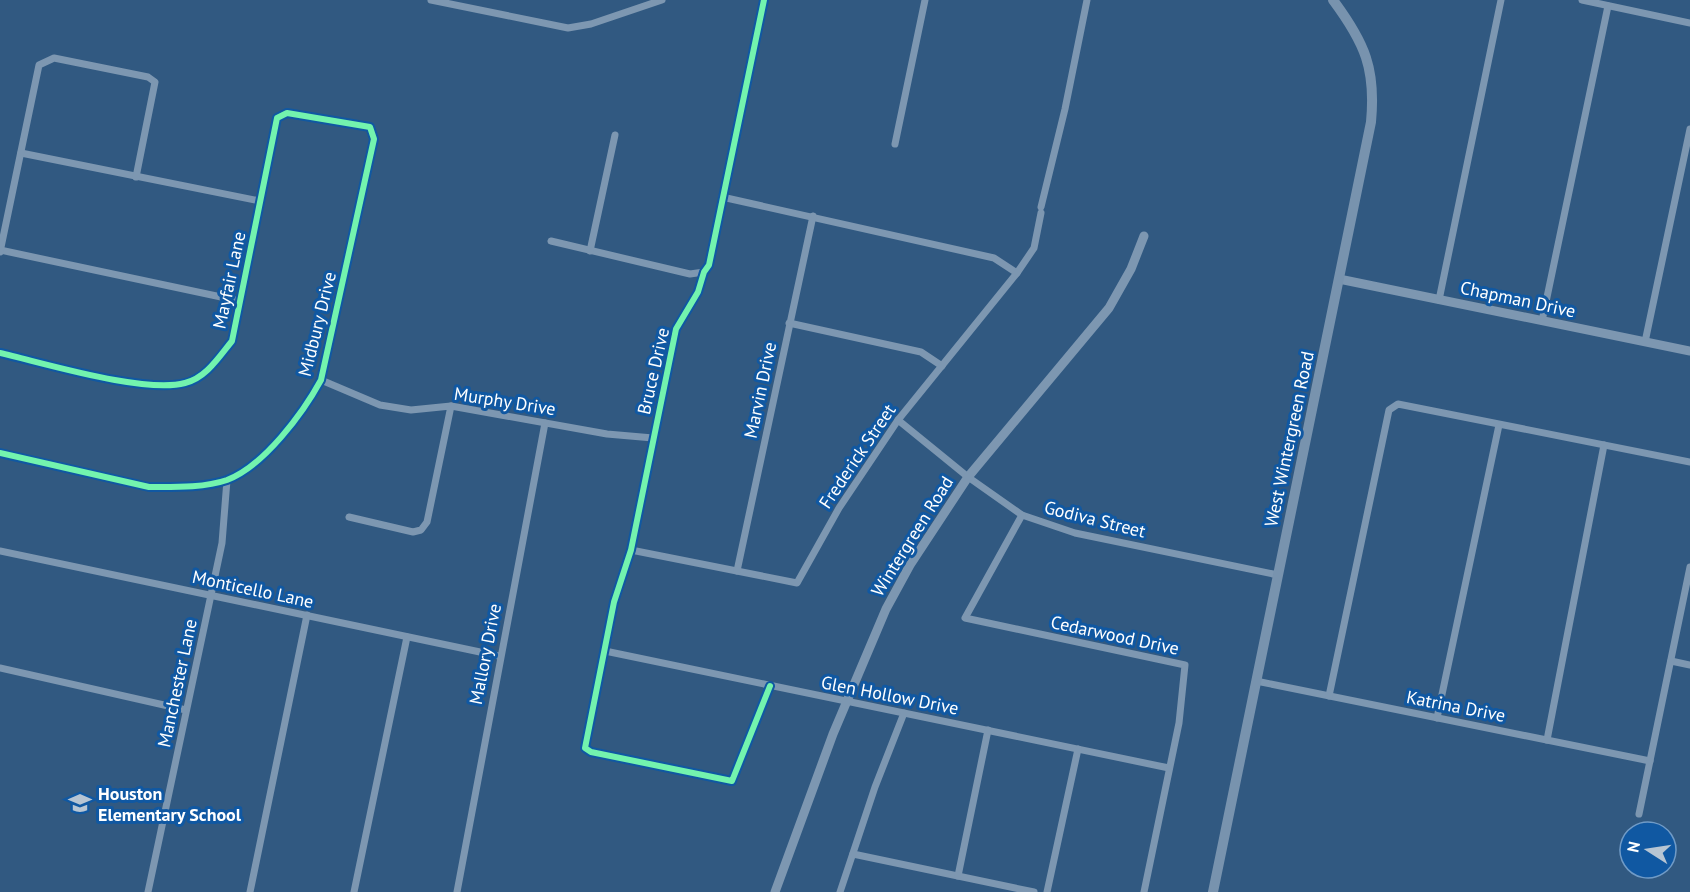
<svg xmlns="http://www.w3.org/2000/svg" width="1690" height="892" font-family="'PT Sans',sans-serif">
<rect width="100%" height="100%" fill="#315981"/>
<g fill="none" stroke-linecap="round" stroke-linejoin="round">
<!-- minor -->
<g stroke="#7d97b1" stroke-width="7">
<path d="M431 0 568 28 591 24 662 0"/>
<path d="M764 0 709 265 704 272 698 292 676 329 631 550 614 602 585 748 591 752 732 781 770 686"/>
<path d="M1582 0 1690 23"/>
<path d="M895 144 925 0"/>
<path d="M21 153 260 201"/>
<path d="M722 197 994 258 1017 273"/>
<path d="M1041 207 1065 109 1087 0"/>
<path d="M551 241 690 274 704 272"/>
<path d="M0 250 240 301"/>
<path d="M590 251 615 135"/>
<path d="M0 252 39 65 54 58 148 77 155 82 136 177"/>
<path d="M1439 300 1501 0"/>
<path d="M1542 321 1608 6"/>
<path d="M789 323 921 352 942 366"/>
<path d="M1645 342 1690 129"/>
<path d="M0 353C44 363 145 394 185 383 206 378 219 357 232 341L277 118 287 113 370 127 374 139 321 380C303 413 264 466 227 480 204 488 173 487 149 487L0 453"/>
<path d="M321 380 380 405 411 410 451 406 607 434 653 438"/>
<path d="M898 420 968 477 1022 515 1075 533 1278 575"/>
<path d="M1022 515 965 618 1185 665 1179 723 1144 892"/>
<path d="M349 517 413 532 421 530 427 522 451 406"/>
<path d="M631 550 797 583 839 508 898 420 1017 273 1034 248 1041 213"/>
<path d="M0 551 499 656"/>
<path d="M737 571 813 216"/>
<path d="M605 651 1169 768"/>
<path d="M1671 661 1690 665"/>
<path d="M0 668 186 710"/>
<path d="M1256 681 1650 761"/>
<path d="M1329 696 1389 410 1398 404 1690 462"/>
<path d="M1437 718 1499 425"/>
<path d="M1547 740 1604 445"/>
<path d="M1639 814 1690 567"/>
<path d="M853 854 1034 892"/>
<path d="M958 876 988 730"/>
<path d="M148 892 222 543 227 480"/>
<path d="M250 892 307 615"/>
<path d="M354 892 407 637"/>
<path d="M457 892 545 423"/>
<path d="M840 892 875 787 904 713"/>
<path d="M1047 892 1078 749"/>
</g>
<!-- tertiary -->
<g stroke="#7d97b1" stroke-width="9">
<path d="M1339 279 1690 351"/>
<path d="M775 892 833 734 886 609 910 565 968 477 1109 308 1131 269 1144 236"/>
</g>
<!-- secondary -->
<path stroke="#7893ae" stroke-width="10" d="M1213 892 1371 122C1376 69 1365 43 1333 0"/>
<!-- cycleway casing -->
<g stroke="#1058a2" stroke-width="10">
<g id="cycleway">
<path d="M764 0 709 265 704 272 698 292 676 329 631 550 614 602 585 748 591 752 732 781 770 686"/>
<path d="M0 353C44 363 145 394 185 383 206 378 219 357 232 341L277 118 287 113 370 127 374 139 321 380C303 413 264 466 227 480 204 488 173 487 149 487L0 453"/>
</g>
</g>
<!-- cycleway -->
<use href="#cycleway" stroke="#73f3ae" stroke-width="6"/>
</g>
<!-- icons -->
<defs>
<g id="school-bare" transform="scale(1.8)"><path d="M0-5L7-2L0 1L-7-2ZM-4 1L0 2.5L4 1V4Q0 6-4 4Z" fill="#b7c5d3" stroke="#1058a2" stroke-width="2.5" paint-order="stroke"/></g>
</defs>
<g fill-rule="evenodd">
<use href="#school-bare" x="80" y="803"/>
</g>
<g text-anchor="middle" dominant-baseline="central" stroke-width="6" stroke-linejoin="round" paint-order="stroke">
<!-- street labels -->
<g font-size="18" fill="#fff" stroke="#1058a2">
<text transform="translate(229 280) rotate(-78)">Mayfair Lane</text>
<text transform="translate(1518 299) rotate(12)">Chapman Drive</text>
<text transform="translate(317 324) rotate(-76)">Midbury Drive</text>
<text transform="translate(653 371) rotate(-77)">Bruce Drive</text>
<text transform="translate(760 390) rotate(-78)">Marvin Drive</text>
<text transform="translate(505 401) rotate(9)">Murphy Drive</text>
<text transform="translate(1289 439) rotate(-78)">West Wintergreen Road</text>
<text transform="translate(857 456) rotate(-56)">Frederick Street</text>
<text transform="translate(1095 519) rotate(14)">Godiva Street</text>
<text transform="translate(912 536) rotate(-58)">Wintergreen Road</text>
<text transform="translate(253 589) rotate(12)">Monticello Lane</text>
<text transform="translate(1115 635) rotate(12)">Cedarwood Drive</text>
<text transform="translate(485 654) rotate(-79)">Mallory Drive</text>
<text transform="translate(177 683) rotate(-78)">Manchester Lane</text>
<text transform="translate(890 695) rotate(11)">Glen Hollow Drive</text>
<text transform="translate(1456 706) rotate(11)">Katrina Drive</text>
</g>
<!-- poi labels -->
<g font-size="18" font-weight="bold" fill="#fff" stroke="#1058a2" text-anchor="start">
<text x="98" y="793">Houston<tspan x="98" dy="21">Elementary School</tspan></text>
</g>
</g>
<!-- north arrow -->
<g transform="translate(1648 850) rotate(282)"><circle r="28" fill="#1058a2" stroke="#709bc7" stroke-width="1.5"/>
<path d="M0-4.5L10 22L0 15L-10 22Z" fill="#b7c5d3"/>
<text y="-9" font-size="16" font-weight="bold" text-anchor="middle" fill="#ffffff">N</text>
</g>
</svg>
